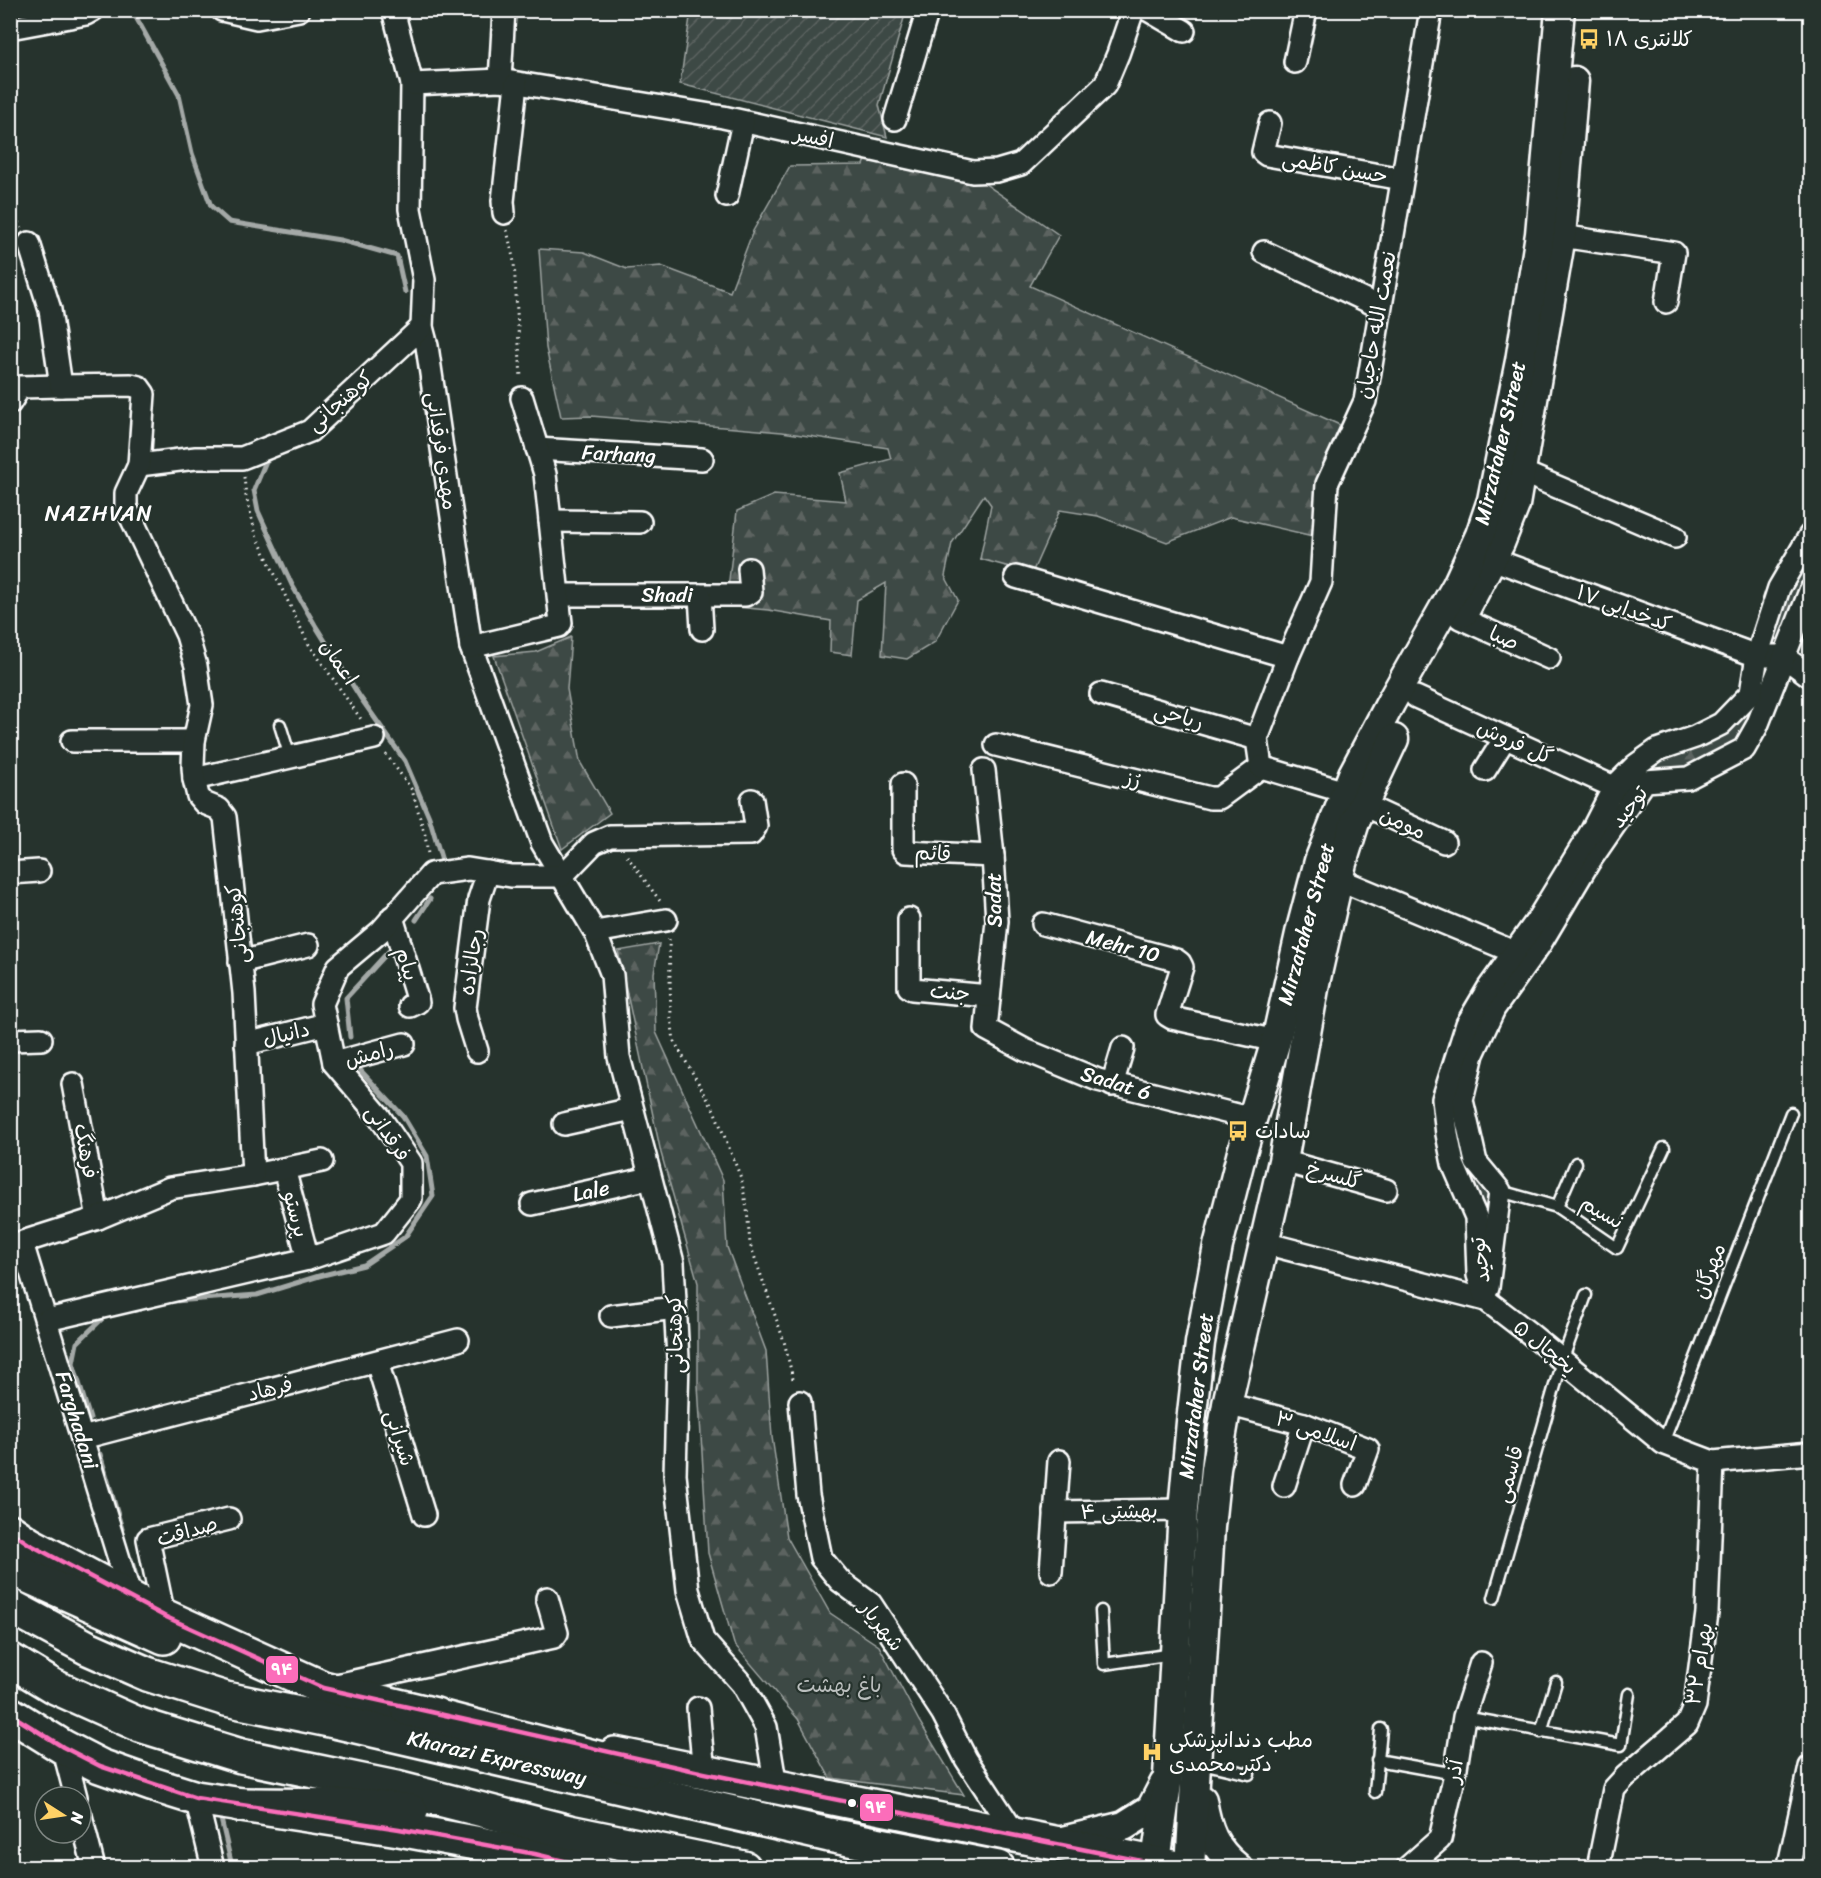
<svg xmlns="http://www.w3.org/2000/svg" width="1821" height="1878" font-family="Sriracha,'Playpen Sans Arabic',sans-serif">
<defs>
<pattern id="forest-firs" width="22" height="20" patternUnits="userSpaceOnUse" patternTransform="scale(1.5)"><rect width="22" height="20" fill="#3e4944"/><path d="M5 1l3.5 6h-7zM16 11l3.5 6h-7z" fill="#5b6460"/></pattern>
<pattern id="garden-furrows" width="10" height="10" patternUnits="userSpaceOnUse" patternTransform="scale(1.5)"><rect width="10" height="10" fill="#3e4944"/><path d="M-1 1l2-2M0 10L10 0M9 11l2-2" fill="none" stroke="#5b6460"/></pattern>
</defs>
<rect width="100%" height="100%" fill="#26332d"/>
<filter id="ink" filterUnits="userSpaceOnUse"><feTurbulence type="fractalNoise" baseFrequency=".0167" numOctaves="2"/><feDisplacementMap in="SourceGraphic" scale="12" xChannelSelector="R" yChannelSelector="G"/><feConvolveMatrix kernelMatrix="1 2 1 2 8 2 1 2 1" color-interpolation-filters="sRGB"/></filter>
<g filter="url(#ink)">
<!-- forest -->
<g fill="url(#forest-firs)" stroke="#9ea4a2" stroke-width="1.5">
<path d="M867 157 978 179 1059 235 1030 286 1342 426 1317 483 1313 536 1231 517 1167 542 1098 516 1060 510 1032 573 980 559 991 505 984 495 952 543 945 576 958 600 935 642 907 659 882 655 886 583 857 600 852 655 830 652 831 621 768 610 726 606 737 511 774 495 846 501 840 473 891 459 888 448 782 432 591 416 561 417 546 348 539 249 584 252 627 269 661 266 730 292 753 231 790 166 864 165Z"/>
<path d="M1810 539V587L1796 618 1769 693 1743 746 1688 775 1646 779 1589 856 1523 964 1492 1008 1472 1051 1459 1098 1473 1161 1495 1190 1485 1287 1480 1274V1220L1456 1164 1445 1100 1468 1023 1539 921 1594 831 1616 788 1637 766 1658 752 1703 736 1724 725 1753 695 1760 655 1782 588Z"/>
<path d="M571 637 567 689 580 762 610 813 562 849 494 656 536 652Z"/>
<path d="M659 944 654 973 656 1032 723 1180 727 1247 766 1351 772 1437 787 1537 830 1613 879 1646 919 1721 964 1795 830 1778 798 1719 734 1644 708 1553 698 1385V1283L661 1153 618 951Z"/>
</g>
<!-- garden -->
<path fill="url(#garden-furrows)" stroke="#9ea4a2" stroke-width="1.5" d="M691 11H906L879 105 887 137 680 84Z"/>
<g fill="none" stroke-linecap="round" stroke-linejoin="round">
<!-- stream -->
<g stroke="#a4a9a7" stroke-width="5">
<path d="M132 10 179 95 192 153 211 206 229 222 340 240 397 256 405 292"/>
<path d="M272 456 266 461 254 490 258 511 292 585 315 625 360 697 405 761 429 817 442 861"/>
<path d="M416 920 430 899"/>
<path d="M350 1037 346 998 389 951"/>
<path d="M174 1301 257 1295 319 1276 364 1265 405 1237 433 1196 427 1156 403 1116 361 1071"/>
<path d="M90 1419 73 1363 77 1343 107 1314"/>
<path d="M100 1454 122 1529"/>
<path d="M131 1559 140 1589"/>
<path d="M221 1819 231 1862 247 1868"/>
</g>
<!-- service casing -->
<g stroke="#fff" stroke-width="15">
<g id="service">
<path d="M280 725 290 757"/>
<path d="M1500 1191 1557 1207 1617 1248 1664 1148"/>
<path d="M1557 1207 1576 1163"/>
<path d="M1663 1443 1791 1113"/>
<path d="M1494 1598 1562 1361 1586 1295"/>
<path d="M1101 1611 1104 1664 1173 1654"/>
<path d="M1464 1717 1621 1745 1629 1694"/>
<path d="M1541 1732 1556 1682"/>
<path d="M1377 1760 1455 1774"/>
<path d="M1197 1762 1249 1774"/>
<path d="M1375 1792 1381 1729"/>
</g>
</g>
<!-- minor casing -->
<g stroke="#fff" stroke-width="26">
<g id="minor">
<path d="M222 10 257 18 299 10"/>
<path d="M393 10 412 84 410 209 424 280 422 327 427 346 471 647 542 843 595 932 612 975 619 1057 673 1263 678 1359 675 1475 688 1590 703 1640 742 1684 766 1727 776 1787"/>
<path d="M1148 10 1184 31"/>
<path d="M10 28 86 14 93 10"/>
<path d="M1295 62 1306 10"/>
<path d="M500 80 504 10"/>
<path d="M412 84 500 80 723 117 973 172 997 171 1021 164 1105 85 1118 54 1133 10"/>
<path d="M895 119 928 10"/>
<path d="M1270 123 1263 152 1267 155 1402 179"/>
<path d="M727 196 743 122"/>
<path d="M504 213 503 201 516 84"/>
<path d="M1561 236 1674 253 1666 302"/>
<path d="M1264 252 1380 307"/>
<path d="M10 403 20 387 61 386"/>
<path d="M537 449 702 459"/>
<path d="M139 465 196 458H242L310 431 422 327"/>
<path d="M1522 472 1675 537"/>
<path d="M550 521 640 522"/>
<path d="M1492 559 1757 656H1783L1810 676"/>
<path d="M1016 577 1288 657"/>
<path d="M559 595H745L751 592 749 569"/>
<path d="M700 595 702 629"/>
<path d="M1460 618 1549 658"/>
<path d="M471 647 559 626 561 623 545 474 522 398"/>
<path d="M1101 694 1257 739"/>
<path d="M1416 697 1614 787 1625 794"/>
<path d="M72 741H194"/>
<path d="M996 745 1210 798H1219L1261 767"/>
<path d="M1261 767 1257 739 1288 657 1321 582 1327 484 1365 401 1431 10"/>
<path d="M1261 767 1345 792"/>
<path d="M984 770 993 856 997 921 986 1029 1025 1050 1098 1080 1253 1119"/>
<path d="M1485 770 1505 738"/>
<path d="M194 779 374 738"/>
<path d="M903 784V849L906 852 993 856"/>
<path d="M1362 804 1444 842"/>
<path d="M10 873 39 871"/>
<path d="M1338 879 1514 952 1524 960"/>
<path d="M392 917 418 1002 410 1006"/>
<path d="M909 919V987L912 989 989 996"/>
<path d="M1043 924 1176 960 1180 963 1182 967 1167 1015 1172 1018 1276 1041"/>
<path d="M595 932 666 920"/>
<path d="M240 962 308 945"/>
<path d="M10 1040 41 1039"/>
<path d="M246 1044 326 1024"/>
<path d="M477 1051 467 1019 465 1008 479 899 488 872"/>
<path d="M334 1063 404 1044"/>
<path d="M73 1084 98 1218"/>
<path d="M1112 1085 1123 1048"/>
<path d="M564 1124 632 1109"/>
<path d="M1283 1161 1386 1190"/>
<path d="M284 1169 308 1259"/>
<path d="M253 1175 322 1161"/>
<path d="M532 1204 650 1178"/>
<path d="M22 1243 131 1598"/>
<path d="M1264 1243 1486 1300 1529 1333 1663 1443 1713 1462 1810 1453"/>
<path d="M10 1246 98 1218 170 1188 253 1175 244 993 225 817 219 809 204 803 198 796 194 779 193 767 194 741 202 705 196 666 187 635 126 507V493L139 465 144 394 139 387 131 385 61 386 50 310 29 243"/>
<path d="M1488 1288 1500 1191 1476 1162 1462 1100 1473 1054 1494 1009 1539 946 1589 862 1645 781 1688 778 1744 749 1757 726 1810 591"/>
<path d="M1486 1300 1478 1275 1476 1217 1453 1164 1447 1134 1443 1099 1467 1024 1489 987 1537 920 1592 830 1614 787 1636 765 1657 750 1695 737 1721 724 1751 693 1757 656 1779 588 1810 535"/>
<path d="M611 1316 675 1308"/>
<path d="M47 1320 308 1259 384 1233 411 1199V1163L379 1116 334 1063 322 1004 338 967 381 931 431 874 468 869 511 876H562L594 843 610 836 751 834 756 826 752 800"/>
<path d="M377 1362 424 1515"/>
<path d="M800 1402 808 1495 821 1558 840 1581 871 1604 943 1714 966 1759 1016 1835"/>
<path d="M1227 1404 1304 1424 1368 1449 1355 1485"/>
<path d="M82 1438 458 1340"/>
<path d="M1284 1486 1304 1424"/>
<path d="M1055 1512 1183 1510"/>
<path d="M1051 1572 1059 1461"/>
<path d="M164 1616 148 1539 229 1519"/>
<path d="M332 1686 554 1637 557 1633 547 1598"/>
<path d="M698 1708 704 1773"/>
<path d="M63 1747 76 1797"/>
<path d="M196 1798 213 1868"/>
<path d="M81 1816 94 1868"/>
<path d="M1790 1860 1810 1767"/>
<path d="M1407 1868 1440 1839 1455 1774 1464 1717 1481 1663"/>
<path d="M1598 1868 1614 1789 1625 1777 1687 1724 1695 1705 1707 1613 1713 1462"/>
</g>
</g>
<!-- secondary casing -->
<g stroke="#fff" stroke-width="33">
<g id="secondary">
<path d="M1464 612 1500 543 1515 505 1561 236 1574 81"/>
<path d="M1202 1800C1207 1830 1214 1849 1238 1868"/>
<path d="M1058 1842 1124 1826 1151 1809 1164 1784"/>
<path d="M1155 1868 1168 1777 1183 1510 1191 1422 1200 1343 1218 1246 1242 1152 1276 1041 1301 929 1319 861 1353 774 1391 702 1457 585 1480 535 1492 500 1520 361 1540 234 1560 10"/>
<path d="M1190 1868 1210 1527 1216 1469 1227 1404 1283 1161 1315 983 1342 863 1355 822 1394 739"/>
</g>
</g>
<!-- primary casing -->
<g stroke="#fff" stroke-width="38">
<g id="primary">
<path d="M10 1531 29 1544 164 1616 323 1688 436 1715"/>
<path d="M10 1568 164 1637"/>
<path d="M10 1714 63 1747 100 1766 151 1784 196 1798 399 1829 535 1854 595 1868"/>
<path d="M615 1754 1178 1868"/>
</g>
</g>
<!-- trunk casing -->
<g stroke="#fff" stroke-width="38">
<g id="trunk">
<path d="M10 1606 88 1648 147 1674 226 1699 334 1721 829 1835 998 1868"/>
<path d="M10 1660 53 1686 140 1725 241 1756 396 1788 569 1832 744 1868"/>
<path d="M408 1709 644 1770"/>
<path d="M239 1805 371 1806 411 1811"/>
</g>
</g>
<!-- path -->
<g stroke="#fff" stroke-width="3" stroke-dasharray="1.5 4.5" stroke-linecap="butt">
<path d="M10 206 21 228"/>
<path d="M507 230 514 262 521 378"/>
<path d="M244 477 246 496 256 535 308 643 363 722"/>
<path d="M386 754 412 790 425 835 428 854"/>
<path d="M627 856 660 901"/>
<path d="M669 939 671 1017 674 1041 714 1110 741 1178 747 1209 750 1244 784 1341 794 1383"/>
</g>
<!-- service -->
<use href="#service" stroke="#26332d" stroke-width="10"/>
<!-- minor -->
<use href="#minor" stroke="#26332d" stroke-width="21"/>
<!-- secondary -->
<use href="#secondary" stroke="#26332d" stroke-width="28"/>
<!-- primary -->
<use href="#primary" stroke="#26332d" stroke-width="33"/>
<!-- trunk -->
<use href="#trunk" stroke="#26332d" stroke-width="33"/>
<!-- bus-1 casing -->
<g stroke="#26332d" stroke-width="9">
<g id="bus-1">
<path d="M10 1531 29 1544 164 1616 323 1688 704 1773 1176 1868"/>
<path d="M10 1714 63 1747 100 1766 196 1798 399 1829 535 1854 593 1868"/>
</g>
</g>
<!-- bus-1 -->
<use href="#bus-1" stroke="#fb6dba" stroke-width="4.5"/>
</g>
</g>
<!-- icons -->
<defs>
<g id="bus-bare" transform="scale(1.62)"><path d="M-5-6H5V4H4V6H2V4H-2V6H-4V4H-5ZM-3.5-4V0h7V-4ZM-3.5 1.2v1.5H-2V1.2ZM2 1.2v1.5H3.5V1.2Z" fill="#ffd166" stroke="#26332d" stroke-width="2.5" paint-order="stroke"/></g>
<g id="hospital-bare" transform="scale(1.62)"><path d="M-5-5h3v3.5h4V-5h3V5h-3V1.5h-4V5h-3Z" fill="#ffd166" stroke="#26332d" stroke-width="2.5" paint-order="stroke"/></g>
</defs>
<g fill-rule="evenodd">
<use href="#bus-bare" x="1589" y="39"/>
<use href="#bus-bare" x="1238" y="1131"/>
<use href="#hospital-bare" x="1152" y="1752"/>
</g>
<!-- markers -->
<circle fill="#fff" stroke="#26332d" stroke-width="2" cx="852" cy="1803" r="5"/>
<g text-anchor="middle" dominant-baseline="central" stroke-width="4.5" stroke-linejoin="round" paint-order="stroke">
<!-- poi labels -->
<g font-size="21" fill="#fff" stroke="#26332d" text-anchor="start">
<text x="1606" y="39">کلانتری ۱۸</text>
<text x="1255" y="1131">سادات</text>
<text x="1169" y="1740">مطب دندانپزشکی<tspan x="1169" dy="24">دکتر محمدی</tspan></text>
</g>
<!-- street labels -->
<g font-size="21" fill="#fff" stroke="#26332d">
<text transform="translate(814 137) rotate(12)">افسر</text>
<text transform="translate(1335 167) rotate(10)">حسن کاظمی</text>
<text transform="translate(1376 325) rotate(-80)">نعمت الله حاجیان</text>
<text transform="translate(340 401) rotate(-41)">کوهنجانی</text>
<text transform="translate(1500 443) rotate(-77)">Mirzataher Street</text>
<text transform="translate(442 451) rotate(82)">مهدی فرقدانی</text>
<text transform="translate(619 454) rotate(3)">Farhang</text>
<text x="667" y="595">Shadi</text>
<text transform="translate(1624 608) rotate(20)">کدخدایی ۱۷</text>
<text transform="translate(1504 638) rotate(24)">صبا</text>
<text transform="translate(339 662) rotate(56)">اعمان</text>
<text transform="translate(1179 716) rotate(16)">ریاحی</text>
<text transform="translate(1515 742) rotate(24)">گل فروش</text>
<text transform="translate(1133 779) rotate(14)">رُز</text>
<text transform="translate(1629 807) rotate(-52)">توحید</text>
<text transform="translate(1403 823) rotate(25)">مومن</text>
<text transform="translate(933 853) rotate(4)">قائم</text>
<text transform="translate(994 900) rotate(-91)">Sadat</text>
<text transform="translate(237 924) rotate(-96)">کوهنجانی</text>
<text transform="translate(1306 924) rotate(-75)">Mirzataher Street</text>
<text transform="translate(1123 946) rotate(15)">Mehr 10</text>
<text transform="translate(471 962) rotate(-82)">رجالزاده</text>
<text transform="translate(407 964) rotate(73)">پیام</text>
<text transform="translate(950 992) rotate(5)">جنت</text>
<text transform="translate(286 1034) rotate(-14)">دانیال</text>
<text transform="translate(369 1054) rotate(-15)">رامش</text>
<text transform="translate(1116 1083) rotate(17)">Sadat 6</text>
<text transform="translate(388 1133) rotate(56)">فرقدانی</text>
<text transform="translate(86 1151) rotate(80)">فرهنگ</text>
<text transform="translate(1334 1175) rotate(16)">گلسرخ</text>
<text transform="translate(591 1191) rotate(-12)">Lale</text>
<text transform="translate(1602 1212) rotate(30)">نسیم</text>
<text transform="translate(296 1214) rotate(75)">پرستو</text>
<text transform="translate(1480 1260) rotate(-97)">توحید</text>
<text transform="translate(1709 1271) rotate(-69)">مهرگان</text>
<text transform="translate(675 1334) rotate(-92)">کوهنجانی</text>
<text transform="translate(1545 1347) rotate(39)">یخچال ۵</text>
<text transform="translate(270 1389) rotate(-14)">فرهاد</text>
<text transform="translate(1196 1396) rotate(-83)">Mirzataher Street</text>
<text transform="translate(77 1420) rotate(73)">Farghadani</text>
<text transform="translate(1316 1431) rotate(19)">اسلامی ۳</text>
<text transform="translate(400 1438) rotate(73)">شیرانی</text>
<text transform="translate(1509 1474) rotate(-74)">قاسمی</text>
<text transform="translate(1119 1511) rotate(-1)">بهشتی ۴</text>
<text transform="translate(187 1531) rotate(-16)">صداقت</text>
<text transform="translate(882 1626) rotate(52)">شهریار</text>
<text transform="translate(1699 1664) rotate(-81)">بهرام ۳۲</text>
<text transform="translate(497 1758) rotate(13)">Kharazi Expressway</text>
<text transform="translate(1454 1771) rotate(-79)">آذر</text>
</g>
<!-- park labels -->
<g font-size="21" fill="#bbbfbe" stroke="#26332d">
<text x="839" y="1685">باغ بهشت</text>
</g>
<!-- neighbourhood labels -->
<g font-size="22" letter-spacing="1.5" fill="#fff" stroke="#26332d">
<text x="99" y="513">NAZHVAN</text>
</g>
</g>
<g stroke="#26332d" stroke-width="2">
<rect x="265" y="1655" width="34" height="29" rx="6" fill="#fb6dba"/>
<rect x="859" y="1793" width="35" height="29" rx="6" fill="#fb6dba"/>
</g>
<g font-size="16" text-anchor="middle" font-weight="bold" fill="#fff">
<text x="282" y="1675">۹۴</text>
<text x="876" y="1813">۹۴</text>
</g>
<!-- margin -->
<rect width="1821" height="1878" fill="none" stroke="#26332d" stroke-width="36"/>
<rect x="18" y="18" width="1785" height="1842" fill="none" stroke="#fff" stroke-width="2" filter="url(#ink)"/>
<!-- north arrow -->
<g transform="translate(63 1815) rotate(102)"><circle r="28" fill="#26332d" stroke="#7d8581" stroke-width="1.5"/>
<path d="M0-4.5L10 22L0 15L-10 22Z" fill="#ffd166"/>
<text y="-9" font-size="16" font-weight="bold" text-anchor="middle" fill="#ffffff">N</text>
</g>
</svg>
